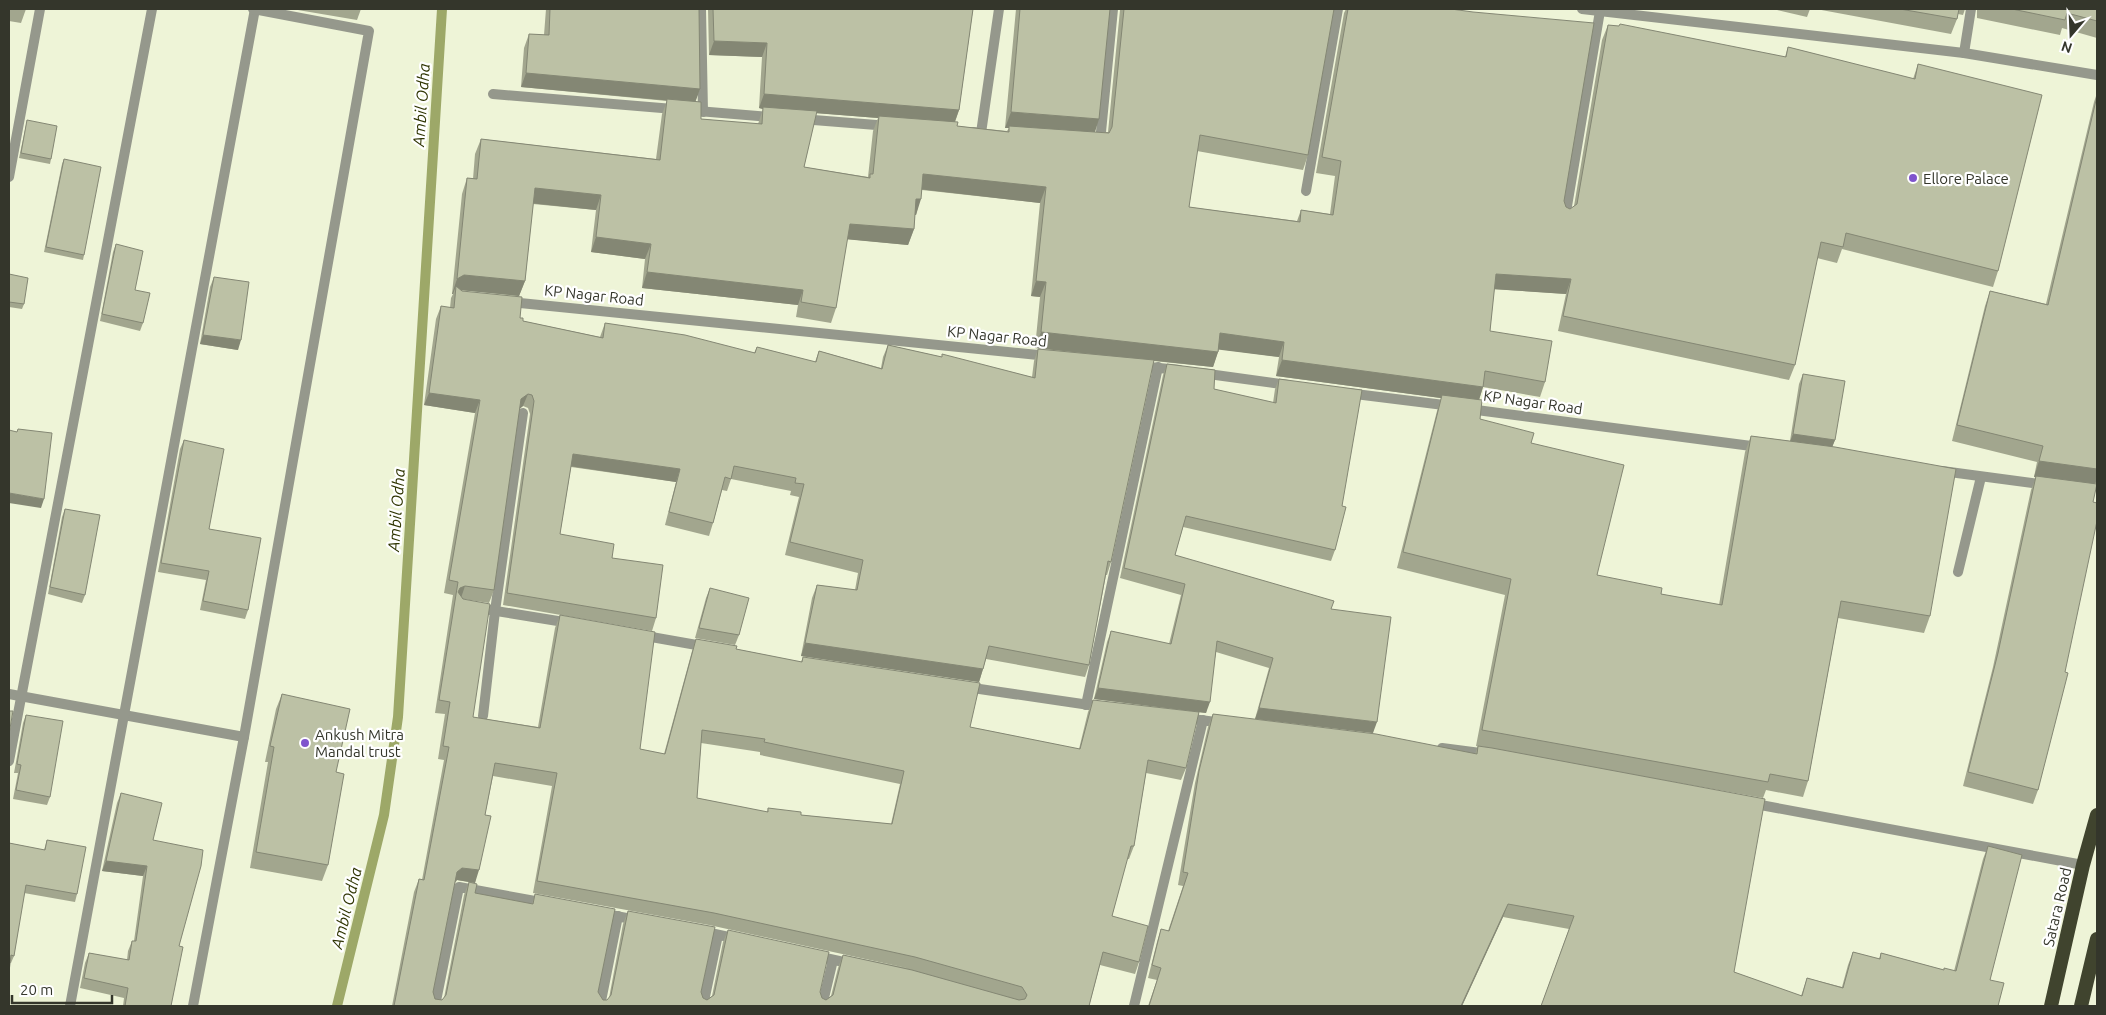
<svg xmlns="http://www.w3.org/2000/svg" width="2106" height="1015" font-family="Ubuntu,sans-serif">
<rect width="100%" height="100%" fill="#eef4d7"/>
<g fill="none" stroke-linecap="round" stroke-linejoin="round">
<!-- stream -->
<path stroke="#9da868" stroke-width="10" d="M337 1006 384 815 398 717 442 9"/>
<!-- service -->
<path stroke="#95988c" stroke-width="10" d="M1958 572 1981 477"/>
<!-- minor -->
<g stroke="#95988c" stroke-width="10">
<path d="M701 9 703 112"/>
<path d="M1582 9 1964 53 2097 75"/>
<path d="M1964 53 1971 9"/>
<path d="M493 94 771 117"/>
<path d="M801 119 889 126"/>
<path d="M973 132 981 133 999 9"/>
<path d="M1100 142 1113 9"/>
<path d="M9 177 40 9"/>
<path d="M1306 191 1338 9"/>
<path d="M1565 218 1600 11"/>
<path d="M510 302 1048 356"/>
<path d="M1139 366 1179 370"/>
<path d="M1201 373 1288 385"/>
<path d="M1347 393 1452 406"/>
<path d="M1469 409 1759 447"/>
<path d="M1942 471 2047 485"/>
<path d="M478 608 570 623"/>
<path d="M640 635 708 647"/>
<path d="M966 687 1103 707"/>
<path d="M9 694 244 737"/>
<path d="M1086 705 1158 367"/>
<path d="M483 716 495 611 523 413"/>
<path d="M1184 718 1224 723"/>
<path d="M1442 748 1488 754"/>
<path d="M9 761 152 9"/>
<path d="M1750 803 2083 865"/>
<path d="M600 913 637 920"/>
<path d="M701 931 738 939"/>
<path d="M816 956 853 964"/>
<path d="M70 1006 255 9"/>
<path d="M193 1006 244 737 369 31 253 9"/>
<path d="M435 1006 459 887 546 903"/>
<path d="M600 1006 618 916"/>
<path d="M703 1006 718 935"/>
<path d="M822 1006 833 960"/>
<path d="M1134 1006 1203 720"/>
</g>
<!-- trunk -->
<g stroke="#40442e" stroke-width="14">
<path d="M2051 1006 2083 865 2097 815"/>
<path d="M2081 1006 2097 939"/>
</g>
</g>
<!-- wall -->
<g fill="#a2a68e" fill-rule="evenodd">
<path d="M9 9H26L21 23 9 21Z"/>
<path d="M292 9H361L357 20Z"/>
<path d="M546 9H699L700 89 695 101 701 119 758 124 763 109 759 108 762 57 709 55 708 9H973L959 110 955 122 957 126 1007 131 1009 128H1005L1016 9H1110L1095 132H1108L1120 10 1119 9H1334L1308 155 1303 170 1197 151 1189 207 1297 221 1301 210 1330 214 1335 176 1316 173 1344 13 1346 9H1451L1564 201 1566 207 1570 209 1574 206 1602 40 1608 25 1785 57 1788 47 1913 79 1918 64 1998 271 1993 287 1842 249 1837 263 1817 258 1795 365 1789 380 1558 331 1566 294 1494 289 1490 331 1545 382 1540 397 1483 387 1479 400 1480 419 1531 443 1597 575 1661 594 1719 605 1745 452 1751 436 1790 441 1799 384 1803 374 1835 440 1832 447 1930 616 1924 633 1838 618 1808 781 1803 797 1766 790 1763 798 1612 771 1734 972 1801 996 1807 978 1842 987 1848 965 1853 952 1879 959 1881 953 1944 970 1954 971 1983 859 1988 846 1990 980 1998 1006H1541L1569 929 1503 917 1462 1006H1148L1157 980 1148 978 1157 942 1161 929 1168 931 1183 886 1178 885 1195 783 1208 727 1213 714 1475 754 1478 746 1486 747 1476 746 1505 595 1397 568 1437 411 1441 398 1276 376 1279 357 1219 349 1213 367 1154 361 1111 562 1107 575H1106L1089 665 1085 677 986 659 983 669 979 682 801 656 812 598 817 585 855 590 858 573 785 555 799 497 790 495 791 491 731 479 727 491 722 490 713 523 709 536 665 525 676 482 571 467 560 534 612 558 656 618 652 631 503 605 530 414 528 408 523 406 519 409 494 590 489 603 463 599 473 717 538 727 555 628 560 615 640 749 664 754 692 651 696 639 736 649 801 662 803 657 970 727 1079 749 1088 712 1093 700 1186 768 1181 780 1146 773 1134 846 1129 859H1127L1112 916 1139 962 1135 974 1100 965 1089 1006H392L414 892 419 879 422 880 444 760 438 759 445 714 435 713 453 595 444 593 475 413 424 405 436 319 441 306 450 308 451 298 453 294H452L462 194 467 178 473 179 475 154 481 139 656 159 662 114 667 101 521 87 524 48 529 34 544 35ZM816 113 878 118 873 131 868 177 804 167ZM922 190 1040 203 1031 296 1040 297 1035 348 1101 355 1038 349 1034 361 1032 377 888 345 883 357 881 368 819 351 815 362 757 347 754 353 605 323 600 337 523 321 520 318 461 290 519 296 525 281 533 204 596 210 591 252 645 259 642 288 798 305 796 317 831 323 836 308 847 239 908 245 914 229 915 215H916ZM701 743 760 752V755L900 784 891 824 801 815 768 808 767 812 697 798ZM493 776 552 786 533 893 709 925 911 969 843 955 838 968 831 996 826 1000 822 998 820 992 728 930 723 942 712 996 707 1000 703 998 701 992 628 911 623 924 609 998 607 1000H603L535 894 532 904 475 893 469 882 464 895 444 998 442 1000 435 999 433 992 455 883 457 880 475 883 485 815Z"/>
<path d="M1773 9H1810L1807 17Z"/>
<path d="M1816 9H1965L1963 15 1958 14 1957 19 1951 34Z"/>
<path d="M1977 9H2097V38L2062 28 2060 35 1977 18Z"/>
<path d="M2097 93V479L2095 484 2038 790 2033 804 1963 786 1993 667 2031 490 2036 477H2034L2037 462 1952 441 1985 306 1990 291 2046 304 2094 102Z"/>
<path d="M27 120 51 159 50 164 19 158 26 125Z"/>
<path d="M64 159 84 255 83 260 44 252 62 164Z"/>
<path d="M116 244 135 290 143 323 140 331 100 321 113 252Z"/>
<path d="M9 274 24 304 22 309 9 307Z"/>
<path d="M214 277 238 350 200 344 210 287Z"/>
<path d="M1167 364 1214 389 1273 403 1275 389 1279 379 1342 506 1335 550 1331 561 1183 527 1175 555 1331 609 1373 733 1255 719 1269 668 1216 652 1206 713 1094 699 1107 642 1111 631 1169 644 1181 595 1120 578 1163 375Z"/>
<path d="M184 440 209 529 248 610 245 619 200 610 206 580 158 572 180 449Z"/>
<path d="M65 509 85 595 82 603 48 594 62 517Z"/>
<path d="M710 588 739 635 735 645 695 638 706 598Z"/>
<path d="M282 694 328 865 322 881 250 868 268 762H265L276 709Z"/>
<path d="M26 715 50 797 47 805 13 799 18 773H14L23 723Z"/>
<path d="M121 793 153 840 179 946 171 1006H123L124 998 80 988 85 963 89 953 127 960 128 951 132 941H134L143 876 102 871 117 803Z"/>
<path d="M47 840 77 894 75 902 24 893 14 956 11 963H10L9 843 44 850Z"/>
</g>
<!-- shaded-wall -->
<g fill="#848774">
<path d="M714 41 767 43 762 57 709 55Z"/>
<path d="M526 73 700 89 695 103 521 87Z"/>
<path d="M764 94 959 110 954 124 879 116 878 118 763 109V107V109L759 108Z"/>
<path d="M1011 112 1099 119 1094 135 1009 126V128H1005Z"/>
<path d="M923 174 1046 187 1040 203 918 189Z"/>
<path d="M535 188 601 195 596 210 529 203Z"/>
<path d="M916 199H921L916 215 910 214Z"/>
<path d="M850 224 914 229 908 245 844 239Z"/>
<path d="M596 237 651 244 645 259 591 252Z"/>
<path d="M647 272 803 290 798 305 642 288Z"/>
<path d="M1496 274 1571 279 1566 294 1491 289Z"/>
<path d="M464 275 525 281 519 296 459 290 456 286 453 294H452L457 279Z"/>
<path d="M1036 281 1046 282 1040 297 1031 296Z"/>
<path d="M1041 332 1218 352 1213 367 1035 348Z"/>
<path d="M1220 333 1284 342 1279 357 1214 349Z"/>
<path d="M203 335 241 340 238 350 200 344Z"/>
<path d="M1282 360 1483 387 1478 403 1276 376Z"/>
<path d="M429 393 480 400 475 413 424 405Z"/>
<path d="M528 394 523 406 516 412 521 399Z"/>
<path d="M1793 434 1835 440 1831 450 1789 444Z"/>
<path d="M573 454 680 469 676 482 569 466Z"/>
<path d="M2039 461 2097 469V479L2095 485 2034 477Z"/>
<path d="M9 493 44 499 41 508 9 503Z"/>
<path d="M465 586 461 598 455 601 460 588Z"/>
<path d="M805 643 983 669 979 682 801 656Z"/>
<path d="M1098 688 1210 702 1206 713 1094 699Z"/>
<path d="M1259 708 1377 722 1373 733 1255 719Z"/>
<path d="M106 861 147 866 143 876 102 871Z"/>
<path d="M462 868 479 870 475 883 457 880 452 885 457 872Z"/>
<path d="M1508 904 1503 917 1462 1006H1461Z"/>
</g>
<!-- building -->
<g fill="#bcc1a5" stroke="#848774" fill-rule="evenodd">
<path d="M550 9H699L700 89 526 73 529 34 549 35Z"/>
<path d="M713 9H973L959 110 764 94 767 43 714 41Z"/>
<path d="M1020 9H1110L1099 119 1011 112Z"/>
<path d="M1124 9H1334L1308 155 1200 135 1189 207 1300 222 1301 210 1333 215 1341 161 1322 157 1348 9H1451L1473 12 1594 23 1564 201 1566 207 1570 209 1577 204 1608 25 1619 26 1620 24 1786 57 1788 47 1915 79 1918 64 2042 95 1998 271 1846 233 1843 247 1821 242 1795 365 1563 316 1571 279 1496 274 1490 331 1552 341 1545 382 1485 371 1483 387 1282 360 1284 342 1220 333 1218 352 1041 332 1046 282 1036 281 1046 187 923 174 921 199H916L914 229 850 224 836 308 801 302 803 290 647 272 651 244 596 237 601 195 535 188 525 281 464 275 457 279 467 178 477 179 481 139 660 160 667 99 701 102V119L762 124 763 107 817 111 804 167 870 178V174H873L879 116 958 122 957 126 1009 132V126L1109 133 1112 127Z"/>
<path d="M1900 9H1959L1957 19Z"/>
<path d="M2012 9H2097V21L2067 13 2065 20Z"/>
<path d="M2097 96V469L2039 461 2043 446 1957 425 1990 291 2048 305Z"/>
<path d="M27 120 57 126 51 159 21 153Z"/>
<path d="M64 159 101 167 84 255 46 247Z"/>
<path d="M116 244 143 251 135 290 150 293 143 323 102 314Z"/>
<path d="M9 274 28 278 24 304 9 302Z"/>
<path d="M214 277 249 282 241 340 203 335Z"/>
<path d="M456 286 462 291 522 297 520 318H523V321L603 338 605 323 685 335 755 353 757 347 816 362 819 351 882 369 888 345 942 357V354L1035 378 1038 349 1154 360 1111 562 1108 561 1089 665 989 646 983 669 805 643 817 585 857 590 863 560 790 542 804 484 795 483 796 478 734 466 731 479 725 477 713 523 669 512 680 469 573 454 560 534 614 544 612 558 663 565 656 618 507 593 534 401 532 395 528 394 521 399 494 590 465 586 460 588 458 592 463 599 490 604 473 717 540 728 560 615 655 632 640 749 665 754 696 639 737 646 736 649 802 662 803 657 980 683 970 727 1080 749 1093 700 1199 712 1186 768 1148 760 1134 846H1131L1112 916 1148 926 1139 962 1103 952 1089 1006H394L419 879 424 880 449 747 443 746 450 702 439 700 458 582 449 580 480 400 429 393 441 306 454 308ZM702 730 765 739 764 742 904 771 892 824 801 815V812L768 808V812L697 798ZM495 763 557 773 537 881 714 913 915 957 1022 987 1027 995 1025 999 1019 1000 912 970 843 955 833 995 826 1000 822 998 820 992 829 952 728 930 714 995 707 1000 703 998 701 992 715 927 628 911 611 995 607 1000H603L598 992 615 909 535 894 533 904 475 893 477 884 469 882 446 995 442 1000 435 999 433 992 457 872 462 868 479 870 491 816 485 815Z"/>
<path d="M1167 364 1215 370 1214 389 1276 403 1279 379 1362 390 1342 506 1346 507 1335 550 1186 516 1175 555 1334 601 1331 609 1391 617 1377 722 1259 708 1273 658 1217 641 1210 702 1098 688 1111 631 1171 644 1185 584 1124 568Z"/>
<path d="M1803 374 1845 381 1835 440 1793 434Z"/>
<path d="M1442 395 1482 400 1480 419 1534 433 1531 443 1624 465 1597 575 1662 588 1661 594 1722 605 1751 436 1835 447 1956 469 1930 616 1841 601 1808 781 1770 774 1768 782 1482 730 1511 579 1403 552Z"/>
<path d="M18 429 52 433 44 499 9 493V430L17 432Z"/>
<path d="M184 440 224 449 209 529 261 538 248 610 203 601 209 571 161 563Z"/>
<path d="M2036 476 2097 484 2093 502 2097 503V521L2065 672 2068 673 2038 790 1968 772 1998 653Z"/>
<path d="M65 509 100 515 85 595 50 587Z"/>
<path d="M710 588 749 598 739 635 699 628Z"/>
<path d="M282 694 350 709 336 772 344 774 328 865 256 852 274 747 270 746Z"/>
<path d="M9 711H13L9 734Z"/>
<path d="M1213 714 1376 734 1477 754 1478 746 1492 748 1765 799 1734 972 1802 996 1807 978 1843 988 1853 952 1880 959 1881 953 1944 970V968L1956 971 1988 846 2022 855 1990 980 2004 983 1998 1006H1541L1574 916 1508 904 1461 1006H1149L1161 968 1152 965 1161 929 1169 931 1188 873 1183 872 1199 771Z"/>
<path d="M26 715 63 721 50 797 16 790 21 765 17 764Z"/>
<path d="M121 793 162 803 153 840 203 850 201 866 179 946 183 947 171 1006H125L128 988 84 978 89 953 129 960 132 941H136L147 866 106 861Z"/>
<path d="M47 840 86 847 77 894 26 885 14 956 11 955 9 972V843L45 850Z"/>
</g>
<!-- markers -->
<g fill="#7f54cd" stroke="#fff" stroke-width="2">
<circle cx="1913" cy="178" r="5"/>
<circle cx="305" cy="743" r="5"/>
</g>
<g text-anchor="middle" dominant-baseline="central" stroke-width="4.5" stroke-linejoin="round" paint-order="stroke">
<!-- poi labels -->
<g font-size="15" fill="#34362b" stroke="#fff" text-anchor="start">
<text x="1923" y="178">Ellore Palace</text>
<text x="315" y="734">Ankush Mitra<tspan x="315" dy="17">Mandal trust</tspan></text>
</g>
<!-- street labels -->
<g font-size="15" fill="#34362b" stroke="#fff">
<text transform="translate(594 295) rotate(6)">KP Nagar Road</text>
<text transform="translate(997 336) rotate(6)">KP Nagar Road</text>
<text transform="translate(1533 402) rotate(8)">KP Nagar Road</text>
<text transform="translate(2057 907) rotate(-77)">Satara Road</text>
</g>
<!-- water labels -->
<g font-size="16" font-style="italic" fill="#2f3502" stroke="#fff">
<text transform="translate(421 105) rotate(-86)">Ambil Odha</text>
<text transform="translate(396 510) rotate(-86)">Ambil Odha</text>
<text transform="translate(346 908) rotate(-76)">Ambil Odha</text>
</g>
</g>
<!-- border -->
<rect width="2106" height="1015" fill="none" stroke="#34362b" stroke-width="20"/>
<!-- north arrow -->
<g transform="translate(2071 35) rotate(199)" stroke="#ffffff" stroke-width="4" paint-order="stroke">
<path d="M0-4L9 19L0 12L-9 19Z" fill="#34362b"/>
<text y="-8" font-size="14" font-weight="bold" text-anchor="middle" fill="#34362b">N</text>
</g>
<!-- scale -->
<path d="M12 995v8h100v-8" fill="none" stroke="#34362b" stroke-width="2.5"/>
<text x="20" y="995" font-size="15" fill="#34362b" stroke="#ffffff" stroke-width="4" paint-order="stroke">20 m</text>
</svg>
